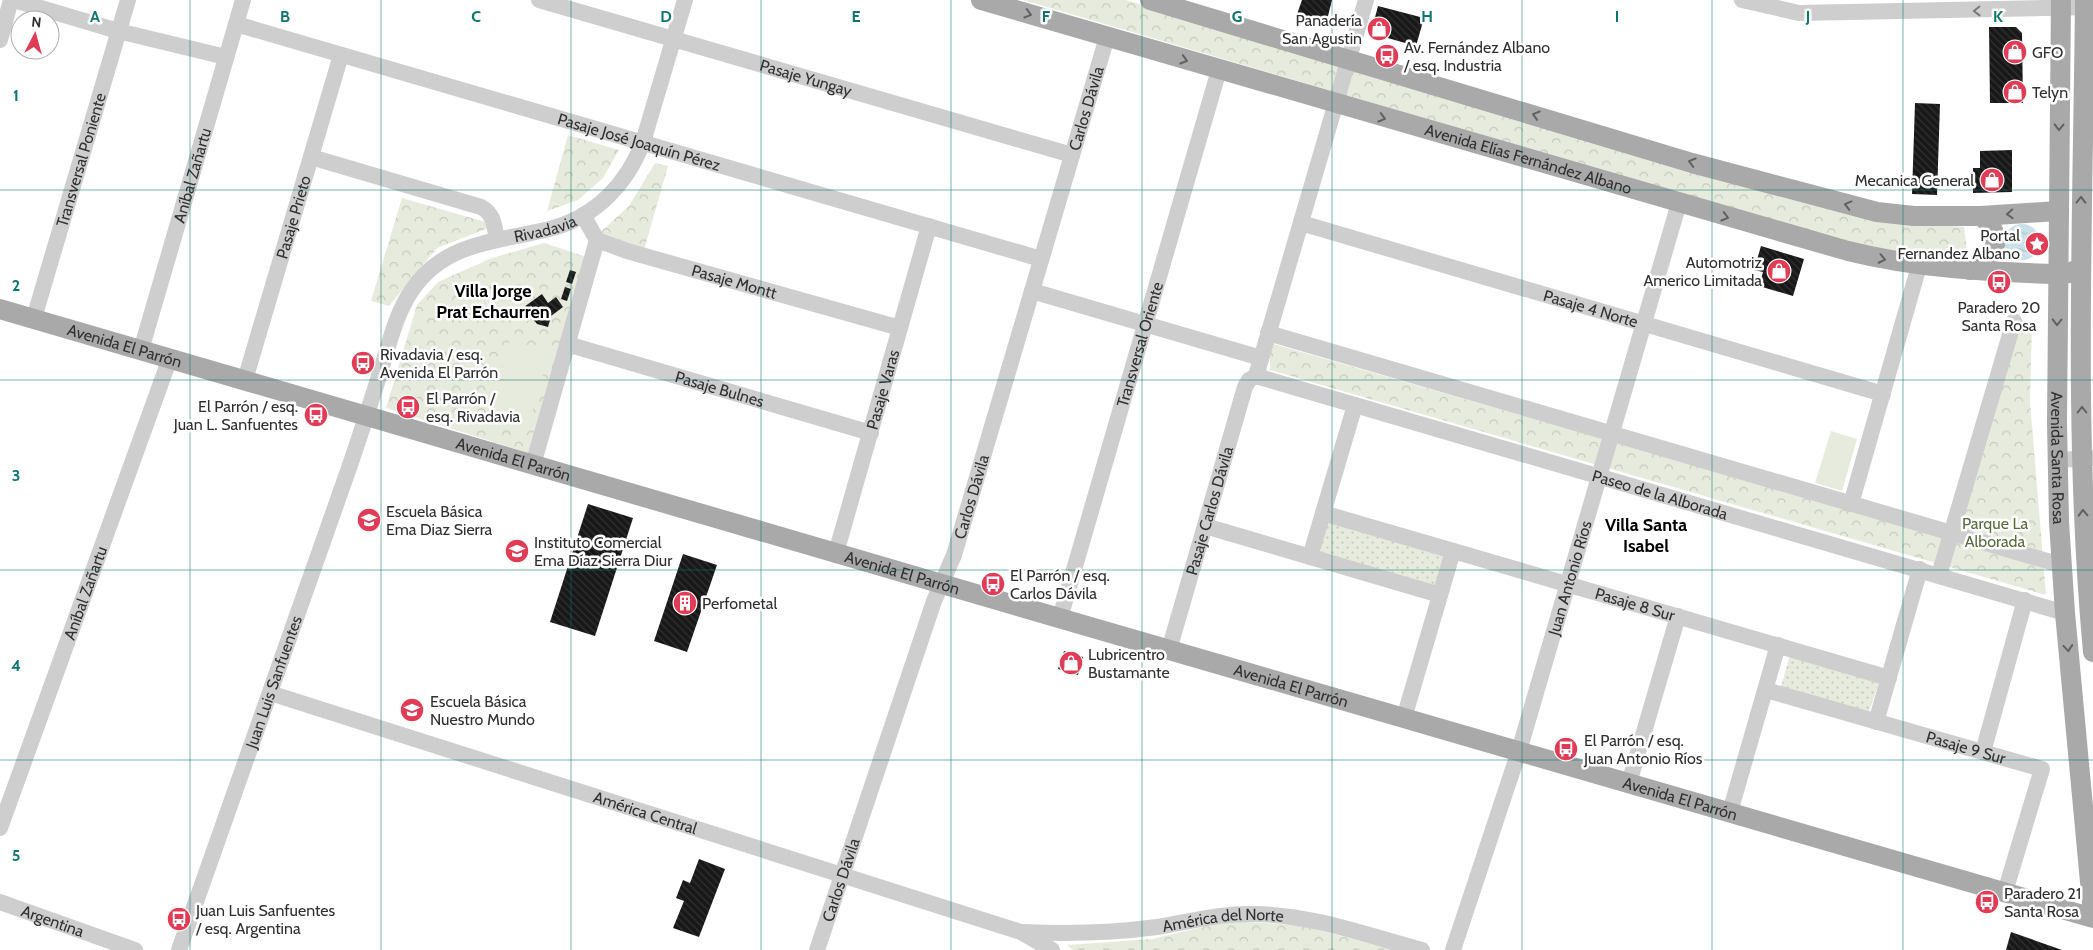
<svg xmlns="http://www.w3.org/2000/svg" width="2093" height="950" font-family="Cabin,sans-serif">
<defs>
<pattern id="grass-dots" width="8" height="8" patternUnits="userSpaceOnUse" patternTransform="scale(1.25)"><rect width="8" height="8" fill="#e6ebdd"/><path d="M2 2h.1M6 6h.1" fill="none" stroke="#c6cabe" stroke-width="1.8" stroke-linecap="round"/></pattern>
<pattern id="forest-crowns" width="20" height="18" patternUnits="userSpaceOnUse" patternTransform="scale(1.25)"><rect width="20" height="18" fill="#e6ebdd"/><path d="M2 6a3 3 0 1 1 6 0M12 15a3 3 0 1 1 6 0" fill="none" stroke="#c6cabe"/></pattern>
<pattern id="water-ripples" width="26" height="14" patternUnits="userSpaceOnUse" patternTransform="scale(1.25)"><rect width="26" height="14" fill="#cbe1ea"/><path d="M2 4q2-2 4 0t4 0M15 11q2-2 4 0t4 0" fill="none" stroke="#afc2c9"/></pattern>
<pattern id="building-back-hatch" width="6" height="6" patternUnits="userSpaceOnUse" patternTransform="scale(1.25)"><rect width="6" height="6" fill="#181818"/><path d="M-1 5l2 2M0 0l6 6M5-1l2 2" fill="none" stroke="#313131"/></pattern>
</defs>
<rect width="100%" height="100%" fill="#fff"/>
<!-- grass -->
<g fill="url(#grass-dots)">
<path d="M1329 519 1445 553 1435 587 1319 553Z"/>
<path d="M1790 655 1879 682 1869 712 1781 686Z"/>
</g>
<!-- forest -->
<g fill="url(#forest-crowns)">
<path d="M1023 0H1126L1868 219 1964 227 1967 251 1960 259 1862 247Z"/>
<path d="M568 135 619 150 603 178 578 200 547 211Z"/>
<path d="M655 163 668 166 644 250 596 236 629 206Z"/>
<path d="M402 198 496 225 437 248 389 306 371 301Z"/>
<path d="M544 243 587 257 531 454 386 408 417 305 438 282 492 258Z"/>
<path d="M2012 317 2032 323 2030 402 2046 595 1270 370V343L1925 532 1945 539Z"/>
<path d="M1228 921 1298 925 1396 950H1073L1067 945 1152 939Z"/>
</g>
<!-- pitch -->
<g fill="#e6ebdd">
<path d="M510 340 550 351 528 426 489 414Z"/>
<path d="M1831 431 1857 439 1842 491 1815 483Z"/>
</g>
<!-- water -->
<circle fill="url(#water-ripples)" cx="2022" cy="242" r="18"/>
<!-- building -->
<g fill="url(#building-back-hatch)">
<path d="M1302 0H1332L1328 16 1316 23 1296 17Z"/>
<path d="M1378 6 1424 18 1416 46 1377 35 1373 25Z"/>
<path d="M1989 27H2016L2022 33 2023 103H1990Z"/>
<path d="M1915 103 1940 104 1937 195 1912 194Z"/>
<path d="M2012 150V192L1973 193V168H1980V151Z"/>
<path d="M1761 246 1804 259 1793 296 1759 286 1763 272 1754 270Z"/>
<path d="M570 270 576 272 572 284 566 282Z"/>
<path d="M565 287 571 289 567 301 561 299Z"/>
<path d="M542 294 548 303 556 297 563 307 547 319 550 320 548 327 537 324 524 307Z"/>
<path d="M588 504 633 518 595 636 550 622Z"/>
<path d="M683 554 717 565 687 652 654 641Z"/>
<path d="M1064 651 1083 657 1078 675 1058 669Z"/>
<path d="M699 859 725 869 699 937 673 928 684 901 676 898 683 880 690 883Z"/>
<path d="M2011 932 2062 950H2006Z"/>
</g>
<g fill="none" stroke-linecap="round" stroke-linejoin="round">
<!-- minor -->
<g stroke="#cecece" stroke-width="16">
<path d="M14 0 118 31 226 57"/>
<path id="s1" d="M539 0 1072 155"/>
<path d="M1742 0 1799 13 2093 7"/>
<path id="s2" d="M236 24 1041 259"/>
<path d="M0 40 11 0"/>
<path d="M311 157 481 207C494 214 494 225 497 239"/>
<path id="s3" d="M583 215 597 240 627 251 900 328"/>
<path id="s4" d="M1301 223 1883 394"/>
<path d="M1032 291 1261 358"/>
<path id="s5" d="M34 318 128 0"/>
<path d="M1268 333 2061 565"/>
<path id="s6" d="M567 344 871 433"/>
<path id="s7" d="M141 350 243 0"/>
<path id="s8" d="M1256 376 2065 613"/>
<path d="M1256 376 1366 0"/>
<path id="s9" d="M245 380 341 55"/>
<path d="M2057 460 2093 458"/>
<path d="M533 465 597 240"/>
<path d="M1851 504 1919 266"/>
<path id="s10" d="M1323 513 1889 678"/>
<path d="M1205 526 1440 595"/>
<path id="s11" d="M836 553 929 226"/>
<path d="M1310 557 1355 405"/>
<path d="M1939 575 2014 321"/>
<path id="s12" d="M1060 618 1219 70"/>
<path id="s13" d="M1169 650 1245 387 1249 380 1256 376"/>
<path id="s14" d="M1766 690 2042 769 2005 892"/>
<path id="s15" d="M270 693 1021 932 1052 950"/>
<path d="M1404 718 1453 551"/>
<path d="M1876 722 1920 569"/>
<path d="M1983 752 2025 600"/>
<path d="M1629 783 1678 616"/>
<path d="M1730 812 1778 645"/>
<path id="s16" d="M0 828 170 358"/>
<path id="s17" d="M0 902 135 950"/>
<path id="s18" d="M1024 932C1068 934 1112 933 1157 927 1189 922 1221 913 1255 914 1313 915 1366 935 1422 950"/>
<path id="s19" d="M179 950C236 789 292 628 349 468 360 436 370 405 380 373 389 345 395 315 412 290 446 240 500 242 553 228 596 216 627 184 643 142L685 0"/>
<path id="s20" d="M817 950 934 601 954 555 1107 37"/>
<path id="s21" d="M1453 950 1519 751 1679 203"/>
</g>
<!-- major -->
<g stroke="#a9a9a9" stroke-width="20">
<path id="s22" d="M981 0 1848 251C1917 268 1987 272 2058 274L2070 273 2081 267"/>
<path d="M1150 0 1692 163 1877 212 1914 216H1981L2058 211"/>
<path id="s23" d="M2061 0 2057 423 2059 522 2065 613 2093 914"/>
<path d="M2085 0C2083 217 2073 435 2093 652"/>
<path d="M1970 270C1997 261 2005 234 1981 216"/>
<path id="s24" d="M0 309 942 584 2093 918"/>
</g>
</g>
<!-- one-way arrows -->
<defs><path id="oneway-chevron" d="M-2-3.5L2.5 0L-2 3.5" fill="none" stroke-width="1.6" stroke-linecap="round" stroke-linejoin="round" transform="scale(1.25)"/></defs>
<use stroke="#787878" href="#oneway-chevron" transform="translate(1977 11) rotate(179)"/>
<g stroke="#616161">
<use href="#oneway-chevron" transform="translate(1028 14) rotate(16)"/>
<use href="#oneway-chevron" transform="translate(1184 60) rotate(16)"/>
<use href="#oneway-chevron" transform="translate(1536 115) rotate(-163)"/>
<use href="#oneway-chevron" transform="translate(1382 118) rotate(16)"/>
<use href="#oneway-chevron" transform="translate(2059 127) rotate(91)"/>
<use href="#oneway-chevron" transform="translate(1692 162) rotate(-164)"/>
<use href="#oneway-chevron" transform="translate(2081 200) rotate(-89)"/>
<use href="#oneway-chevron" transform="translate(1848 205) rotate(-165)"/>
<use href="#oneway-chevron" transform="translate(2010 214) rotate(177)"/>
<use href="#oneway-chevron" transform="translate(1725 217) rotate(16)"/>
<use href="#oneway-chevron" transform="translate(1882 259) rotate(12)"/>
<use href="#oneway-chevron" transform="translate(2057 322) rotate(91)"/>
<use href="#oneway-chevron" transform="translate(2082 410) rotate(-90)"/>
<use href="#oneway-chevron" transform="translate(2083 513) rotate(-92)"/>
<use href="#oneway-chevron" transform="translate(2068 648) rotate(85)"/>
</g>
<!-- grid -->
<path fill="none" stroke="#0f766e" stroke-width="1" stroke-opacity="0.55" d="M190 0V950M381 0V950M571 0V950M761 0V950M951 0V950M1142 0V950M1332 0V950M1522 0V950M1712 0V950M1903 0V950M0 190H2093M0 380H2093M0 570H2093M0 760H2093"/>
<!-- icons -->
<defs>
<g id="shop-disc" transform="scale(1.25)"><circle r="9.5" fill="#e13b56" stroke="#fff"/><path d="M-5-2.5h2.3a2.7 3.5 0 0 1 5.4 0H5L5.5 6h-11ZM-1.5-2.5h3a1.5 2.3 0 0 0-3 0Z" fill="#fff"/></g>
<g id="bus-disc" transform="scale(1.25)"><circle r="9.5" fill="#e13b56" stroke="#fff"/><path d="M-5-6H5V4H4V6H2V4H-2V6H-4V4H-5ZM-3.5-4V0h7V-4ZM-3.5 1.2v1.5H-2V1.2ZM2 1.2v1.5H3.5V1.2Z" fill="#fff"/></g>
<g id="sight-disc" transform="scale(1.25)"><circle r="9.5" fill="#e13b56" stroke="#fff"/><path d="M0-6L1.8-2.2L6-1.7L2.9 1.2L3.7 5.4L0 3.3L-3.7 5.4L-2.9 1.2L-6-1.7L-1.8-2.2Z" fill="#fff"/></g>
<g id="school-disc" transform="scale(1.25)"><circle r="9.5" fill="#e13b56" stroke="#fff"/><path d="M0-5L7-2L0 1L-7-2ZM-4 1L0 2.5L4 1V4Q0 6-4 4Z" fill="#fff"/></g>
<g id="building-disc" transform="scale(1.25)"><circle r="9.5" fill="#e13b56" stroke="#fff"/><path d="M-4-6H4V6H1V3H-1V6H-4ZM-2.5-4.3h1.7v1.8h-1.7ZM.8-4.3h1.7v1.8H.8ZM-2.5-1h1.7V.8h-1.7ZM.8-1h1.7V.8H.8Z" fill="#fff"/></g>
</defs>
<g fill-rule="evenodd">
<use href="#shop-disc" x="1379" y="29"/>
<use href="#shop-disc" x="2015" y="52"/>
<use href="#bus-disc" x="1387" y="56"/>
<use href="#shop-disc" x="2015" y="92"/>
<use href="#shop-disc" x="1992" y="180"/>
<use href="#sight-disc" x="2037" y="244"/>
<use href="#shop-disc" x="1779" y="271"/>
<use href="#bus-disc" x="1999" y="282"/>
<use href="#bus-disc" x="363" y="363"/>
<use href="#bus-disc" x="408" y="407"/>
<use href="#bus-disc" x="316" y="415"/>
<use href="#school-disc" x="369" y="520"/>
<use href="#school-disc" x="517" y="551"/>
<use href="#bus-disc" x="993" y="584"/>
<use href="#building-disc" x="685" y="603"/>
<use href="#shop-disc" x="1071" y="663"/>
<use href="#school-disc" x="412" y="710"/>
<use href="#bus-disc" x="1566" y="749"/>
<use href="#bus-disc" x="1987" y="902"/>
<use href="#bus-disc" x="179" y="919"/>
</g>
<g text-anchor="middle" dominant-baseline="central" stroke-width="5" stroke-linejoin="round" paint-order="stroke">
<!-- poi labels -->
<g font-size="16" fill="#313131" stroke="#fff" text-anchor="start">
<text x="1362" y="20" text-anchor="end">Panadería<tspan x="1362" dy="18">San Agustin</tspan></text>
<text x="1404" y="47">Av. Fernández Albano<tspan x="1404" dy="18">/ esq. Industria</tspan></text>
<text x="2032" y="52">GFO</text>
<text x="2032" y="92">Telyn</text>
<text x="1974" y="180" text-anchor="end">Mecanica General</text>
<text x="2020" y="235" text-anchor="end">Portal<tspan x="2020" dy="18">Fernandez Albano</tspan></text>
<text x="1762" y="262" text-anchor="end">Automotriz<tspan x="1762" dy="18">Americo Limitada</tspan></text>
<text x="1999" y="307" text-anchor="middle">Paradero 20<tspan x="1999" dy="18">Santa Rosa</tspan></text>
<text x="380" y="354">Rivadavia / esq.<tspan x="380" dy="18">Avenida El Parrón</tspan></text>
<text x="426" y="398">El Parrón /<tspan x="426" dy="18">esq. Rivadavia</tspan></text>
<text x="298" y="406" text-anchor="end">El Parrón / esq.<tspan x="298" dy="18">Juan L. Sanfuentes</tspan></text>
<text x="386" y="511">Escuela Básica<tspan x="386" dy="18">Ema Diaz Sierra</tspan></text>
<text x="534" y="542">Instituto Comercial<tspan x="534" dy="18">Ema Díaz Sierra Diur</tspan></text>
<text x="1010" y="575">El Parrón / esq.<tspan x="1010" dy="18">Carlos Dávila</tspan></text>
<text x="702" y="603">Perfometal</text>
<text x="1088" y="654">Lubricentro<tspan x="1088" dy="18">Bustamante</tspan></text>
<text x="430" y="701">Escuela Básica<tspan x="430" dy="18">Nuestro Mundo</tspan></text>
<text x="1584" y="740">El Parrón / esq.<tspan x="1584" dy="18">Juan Antonio Ríos</tspan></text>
<text x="2004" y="893">Paradero 21<tspan x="2004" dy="18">Santa Rosa</tspan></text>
<text x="196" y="910">Juan Luis Sanfuentes<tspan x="196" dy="18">/ esq. Argentina</tspan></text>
</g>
<!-- street labels -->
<g font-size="16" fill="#313131" stroke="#fff">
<text stroke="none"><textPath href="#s1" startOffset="278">Pasaje Yungay</textPath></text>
<text stroke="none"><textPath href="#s20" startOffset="884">Carlos Dávila</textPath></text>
<text stroke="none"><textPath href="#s2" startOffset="420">Pasaje José Joaquín Pérez</textPath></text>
<text stroke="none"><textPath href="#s5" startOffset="165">Transversal Poniente</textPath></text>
<text stroke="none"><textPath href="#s22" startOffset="570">Avenida Elías Fernández Albano</textPath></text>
<text stroke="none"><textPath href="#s7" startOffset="182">Aníbal Zañartu</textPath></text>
<text stroke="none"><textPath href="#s9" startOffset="170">Pasaje Prieto</textPath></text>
<text stroke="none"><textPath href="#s19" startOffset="851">Rivadavia</textPath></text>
<text stroke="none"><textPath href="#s3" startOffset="172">Pasaje Montt</textPath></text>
<text stroke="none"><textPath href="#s4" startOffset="302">Pasaje 4 Norte</textPath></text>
<text stroke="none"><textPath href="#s12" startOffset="285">Transversal Oriente</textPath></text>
<text stroke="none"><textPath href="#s24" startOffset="130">Avenida El Parrón</textPath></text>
<text stroke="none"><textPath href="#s6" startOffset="159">Pasaje Bulnes</textPath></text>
<text stroke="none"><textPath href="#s11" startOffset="170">Pasaje Varas</textPath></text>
<text stroke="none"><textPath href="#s23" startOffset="458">Avenida Santa Rosa</textPath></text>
<text stroke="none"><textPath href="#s24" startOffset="535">Avenida El Parrón</textPath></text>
<text stroke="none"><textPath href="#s8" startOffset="421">Paseo de la Alborada</textPath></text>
<text stroke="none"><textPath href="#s20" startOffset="479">Carlos Dávila</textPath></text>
<text stroke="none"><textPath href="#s13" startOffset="145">Pasaje Carlos Dávila</textPath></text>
<text stroke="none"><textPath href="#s24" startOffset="940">Avenida El Parrón</textPath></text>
<text stroke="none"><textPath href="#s21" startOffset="390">Juan Antonio Ríos</textPath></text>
<text stroke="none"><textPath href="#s16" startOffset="250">Aníbal Zañartu</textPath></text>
<text stroke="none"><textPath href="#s10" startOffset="325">Pasaje 8 Sur</textPath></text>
<text stroke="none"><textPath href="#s19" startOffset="284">Juan Luis Sanfuentes</textPath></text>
<text stroke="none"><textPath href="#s24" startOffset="1345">Avenida El Parrón</textPath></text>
<text stroke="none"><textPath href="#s14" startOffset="208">Pasaje 9 Sur</textPath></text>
<text stroke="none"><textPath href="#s24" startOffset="1750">Avenida El Parrón</textPath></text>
<text stroke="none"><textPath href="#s15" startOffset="394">América Central</textPath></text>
<text stroke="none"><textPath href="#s20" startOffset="74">Carlos Dávila</textPath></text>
<text stroke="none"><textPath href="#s17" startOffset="56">Argentina</textPath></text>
<text stroke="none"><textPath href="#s18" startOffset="200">América del Norte</textPath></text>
</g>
<!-- park labels -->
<g font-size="16" fill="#596d3f" stroke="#fff">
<text x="1995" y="523">Parque La<tspan x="1995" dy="18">Alborada</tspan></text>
</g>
<!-- neighbourhood labels -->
<g font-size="18" font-weight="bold" fill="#000" stroke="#fff">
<text x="493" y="291">Villa Jorge<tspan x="493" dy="21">Prat Echaurren</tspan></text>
<text x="1646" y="525">Villa Santa<tspan x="1646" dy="21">Isabel</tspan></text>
</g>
</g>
<g font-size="16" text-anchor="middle" font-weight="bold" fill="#0f766e" stroke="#fff" stroke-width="5" stroke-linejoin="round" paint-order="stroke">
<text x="95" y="22">A</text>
<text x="285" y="22">B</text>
<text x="476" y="22">C</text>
<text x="666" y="22">D</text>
<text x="856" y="22">E</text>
<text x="1046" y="22">F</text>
<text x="1237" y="22">G</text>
<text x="1427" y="22">H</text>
<text x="1617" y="22">I</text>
<text x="1808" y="22">J</text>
<text x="1998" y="22">K</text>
<text x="16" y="101">1</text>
<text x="16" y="291">2</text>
<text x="16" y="481">3</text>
<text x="16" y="671">4</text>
<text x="16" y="861">5</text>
</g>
<!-- north arrow -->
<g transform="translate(35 35) rotate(6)"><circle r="24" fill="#ffffff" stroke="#adadad"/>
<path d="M0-4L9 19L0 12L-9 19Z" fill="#e13b56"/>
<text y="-8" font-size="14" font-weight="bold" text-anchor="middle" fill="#313131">N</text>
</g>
</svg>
